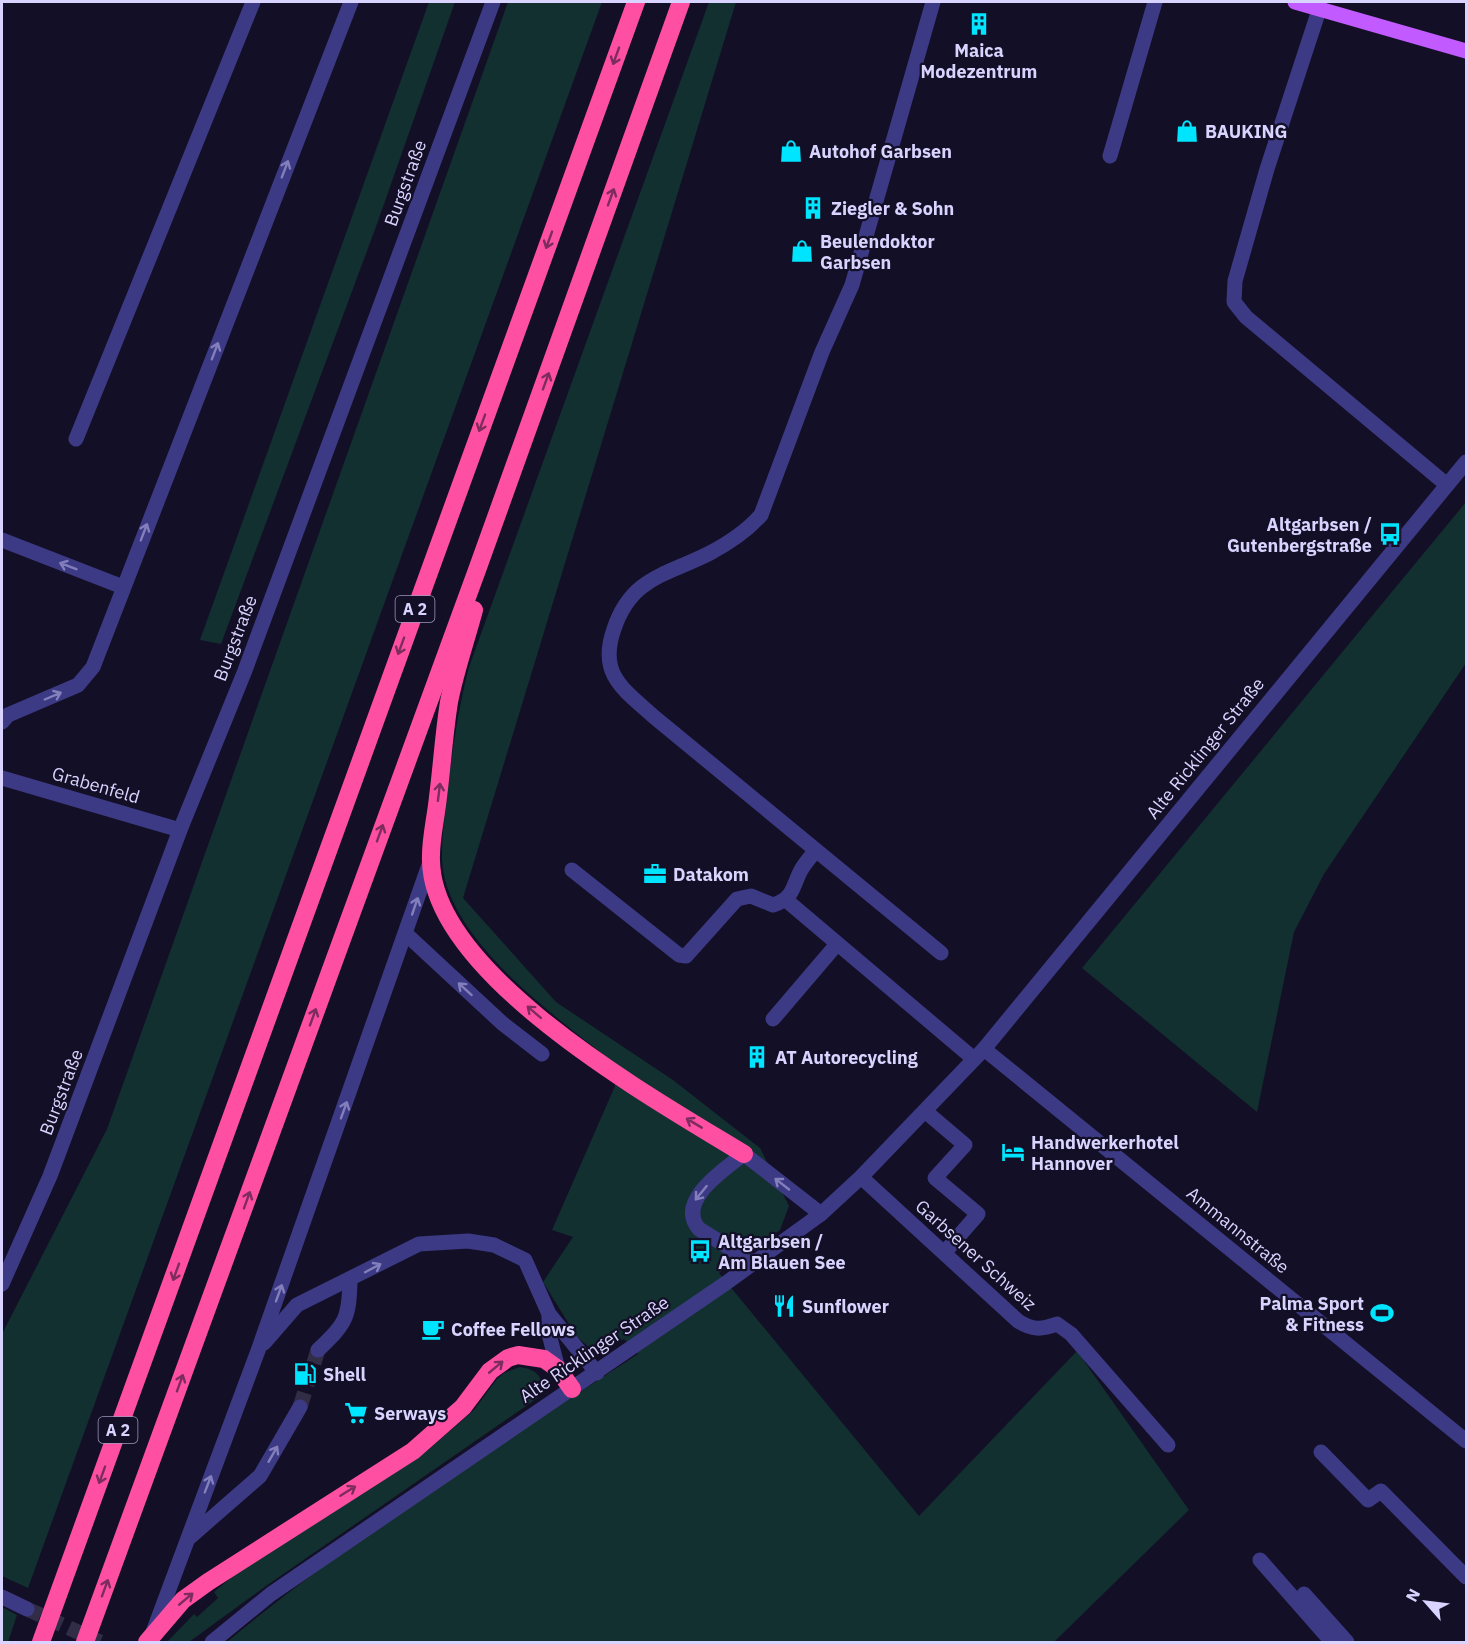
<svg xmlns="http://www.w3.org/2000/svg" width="1468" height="1644" font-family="'IBM Plex Sans',sans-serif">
<rect width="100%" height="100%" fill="#130f26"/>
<!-- green -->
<g fill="#12302f">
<path d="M429 2H455L377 224 221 644 200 640Z"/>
<path d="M508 2H602L28 1588 2 1576V1334L107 1129Z"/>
<path d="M709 2H736L463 898 556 1002 673 1080 760 1148 789 1206 780 1230 719 1273 919 1516 1077 1351 1189 1510 1054 1642H227C355 1535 498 1446 638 1354L624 1339 606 1348 591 1349 577 1337 543 1282 573 1237 552 1230 615 1086 613 1062C557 1018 464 951 445 880 439 857 443 830 446 807 451 760 457 713 469 667Z"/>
<path d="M1466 502V663L1324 874 1294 932 1257 1112 1082 968Z"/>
<path d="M520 1367C534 1369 543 1375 543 1390L539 1397 266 1586 189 1642H167L194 1614 197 1617 218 1598 214 1592 252 1560 428 1450 474 1410 497 1379 504 1373Z"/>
<path d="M2 1607 17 1615 8 1642H2Z"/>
</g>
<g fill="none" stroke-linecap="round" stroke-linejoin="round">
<!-- minor-tunnel -->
<g stroke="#312d47" stroke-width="15" stroke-dasharray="15 8" stroke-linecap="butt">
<path d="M300 1407 318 1350"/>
<path d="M27 1609 100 1642"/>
</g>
<!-- minor -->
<g stroke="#3d3a85" stroke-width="15">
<path d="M933 2 852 285 822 352 761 515C747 531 729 543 710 553 667 575 631 577 614 629 598 674 623 689 653 716L941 953"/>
<path d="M1320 7 1267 169 1235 281 1234 302 1246 317 1447 485"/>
<path d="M1110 156 1155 2"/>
<path d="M76 439 253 2"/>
<path d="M2 540 123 587"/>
<path d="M2 722 8 715 78 685 93 667 351 2"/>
<path d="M2 778 180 830"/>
<path d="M572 870 679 955 686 956 737 899 751 896 773 905C793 899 792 888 800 872 804 864 810 858 815 851"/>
<path d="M786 900 974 1059"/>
<path d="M406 934 502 1023 542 1054"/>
<path d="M773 1019 837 944"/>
<path d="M984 1049 1466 1441"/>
<path d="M925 1111 965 1145 935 1178 978 1214 945 1252"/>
<path d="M861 1177 1018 1321C1032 1330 1041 1330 1057 1324L1071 1334 1168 1445"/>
<path d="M754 1263 699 1229C675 1201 725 1169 744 1154L821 1214"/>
<path d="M2 1284 50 1176 180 830 244 673 493 2"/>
<path d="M549 1314V1334L558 1369"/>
<path d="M264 1343 297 1305 419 1244 468 1241 494 1245 525 1260 549 1314 597 1373"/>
<path d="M318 1350C346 1323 349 1319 350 1281"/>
<path d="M1321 1452 1368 1500 1381 1491 1466 1577"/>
<path d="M190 1537 260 1476 300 1407"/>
<path d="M1260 1560 1332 1642"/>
<path d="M1304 1594 1347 1642"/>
<path d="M2 1597 27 1609"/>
<path d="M153 1632 259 1348 430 862"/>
<path d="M212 1642 271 1594 726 1283 821 1214 861 1177 984 1049 1466 462"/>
</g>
<!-- major -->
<path stroke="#c25bff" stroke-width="15" d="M1295 2 1466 51"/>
<!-- highway -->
<g stroke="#ff4fa3" stroke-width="18">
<path d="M474 610C466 640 455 671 449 702 444 733 442 766 438 797 436 818 430 840 431 861 433 976 656 1100 744 1154"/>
<path d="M41 1642 636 2"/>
<path d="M85 1642C286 1096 486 550 681 2"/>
<path d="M147 1642 183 1600 208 1582 413 1451 463 1407 490 1371 508 1358 518 1355 544 1359 558 1369 572 1389"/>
</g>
</g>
<!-- one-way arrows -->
<defs><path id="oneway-shaft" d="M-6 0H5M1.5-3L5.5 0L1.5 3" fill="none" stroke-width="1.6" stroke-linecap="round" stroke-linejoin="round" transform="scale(1.5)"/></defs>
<g stroke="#7d2c5e">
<use href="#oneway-shaft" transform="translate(616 56) rotate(110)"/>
<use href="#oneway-shaft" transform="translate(611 197) rotate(-70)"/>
<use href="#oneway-shaft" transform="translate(549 240) rotate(110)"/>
<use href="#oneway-shaft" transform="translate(546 381) rotate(-70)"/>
<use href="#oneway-shaft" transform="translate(482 423) rotate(110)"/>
<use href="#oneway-shaft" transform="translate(401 646) rotate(110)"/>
<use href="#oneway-shaft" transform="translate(439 792) rotate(-83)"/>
<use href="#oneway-shaft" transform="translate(380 833) rotate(-70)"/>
<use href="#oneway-shaft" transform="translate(534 1012) rotate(-139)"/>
<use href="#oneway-shaft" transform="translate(313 1017) rotate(-70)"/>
<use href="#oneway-shaft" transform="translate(694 1123) rotate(-149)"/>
<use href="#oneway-shaft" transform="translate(247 1200) rotate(-70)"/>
<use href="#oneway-shaft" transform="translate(176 1272) rotate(110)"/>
<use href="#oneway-shaft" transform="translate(496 1367) rotate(-40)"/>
<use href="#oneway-shaft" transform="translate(180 1383) rotate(-70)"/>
<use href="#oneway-shaft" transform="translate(102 1475) rotate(110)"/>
<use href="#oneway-shaft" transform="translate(348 1491) rotate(-32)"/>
<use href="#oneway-shaft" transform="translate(105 1588) rotate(-70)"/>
<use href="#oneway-shaft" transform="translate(186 1599) rotate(-40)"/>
</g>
<g stroke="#837fbc">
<use href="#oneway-shaft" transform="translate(285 169) rotate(-69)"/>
<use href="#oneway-shaft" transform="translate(215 351) rotate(-69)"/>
<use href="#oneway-shaft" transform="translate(144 532) rotate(-69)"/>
<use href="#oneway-shaft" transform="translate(68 566) rotate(-159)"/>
<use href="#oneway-shaft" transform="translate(53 696) rotate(-23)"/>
<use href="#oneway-shaft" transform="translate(415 906) rotate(-71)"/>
<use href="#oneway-shaft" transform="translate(465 989) rotate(-138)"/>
<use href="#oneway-shaft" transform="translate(344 1110) rotate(-70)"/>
<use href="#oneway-shaft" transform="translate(782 1184) rotate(-142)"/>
<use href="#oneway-shaft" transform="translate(701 1193) rotate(129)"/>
<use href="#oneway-shaft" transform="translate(373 1268) rotate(-28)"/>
<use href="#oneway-shaft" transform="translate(279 1293) rotate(-70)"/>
<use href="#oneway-shaft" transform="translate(273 1454) rotate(-60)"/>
<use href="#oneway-shaft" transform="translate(208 1484) rotate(-69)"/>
</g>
<!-- icons -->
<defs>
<g id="building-bare" transform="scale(1.8)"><path d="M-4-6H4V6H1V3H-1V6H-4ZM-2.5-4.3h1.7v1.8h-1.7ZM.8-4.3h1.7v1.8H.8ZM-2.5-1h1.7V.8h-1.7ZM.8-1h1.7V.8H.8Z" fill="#00e5ff" stroke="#130f26" stroke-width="2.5" paint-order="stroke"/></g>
<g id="shop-bare" transform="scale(1.8)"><path d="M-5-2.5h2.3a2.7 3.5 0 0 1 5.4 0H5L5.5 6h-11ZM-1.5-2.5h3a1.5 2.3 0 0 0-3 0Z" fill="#00e5ff" stroke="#130f26" stroke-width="2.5" paint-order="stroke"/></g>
<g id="bus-bare" transform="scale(1.8)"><path d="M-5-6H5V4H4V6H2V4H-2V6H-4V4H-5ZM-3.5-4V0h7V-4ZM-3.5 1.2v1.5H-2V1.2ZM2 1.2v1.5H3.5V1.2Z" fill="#00e5ff" stroke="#130f26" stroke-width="2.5" paint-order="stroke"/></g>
<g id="office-bare" transform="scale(1.8)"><path d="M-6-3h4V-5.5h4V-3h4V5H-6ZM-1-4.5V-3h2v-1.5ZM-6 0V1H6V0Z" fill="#00e5ff" stroke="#130f26" stroke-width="2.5" paint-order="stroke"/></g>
<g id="hotel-bare" transform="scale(1.8)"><path d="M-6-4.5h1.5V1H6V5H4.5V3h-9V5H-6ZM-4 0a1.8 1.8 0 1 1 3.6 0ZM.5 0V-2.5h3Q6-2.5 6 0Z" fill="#00e5ff" stroke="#130f26" stroke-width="2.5" paint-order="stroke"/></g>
<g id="restaurant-bare" transform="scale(1.8)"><path d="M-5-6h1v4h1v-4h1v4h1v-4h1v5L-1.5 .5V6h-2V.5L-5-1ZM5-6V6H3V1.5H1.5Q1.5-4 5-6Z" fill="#00e5ff" stroke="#130f26" stroke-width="2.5" paint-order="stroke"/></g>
<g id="stadium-bare" transform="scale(1.8)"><path d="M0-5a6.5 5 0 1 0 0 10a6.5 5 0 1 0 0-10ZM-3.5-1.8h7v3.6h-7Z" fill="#00e5ff" stroke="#130f26" stroke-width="2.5" paint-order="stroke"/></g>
<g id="cafe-bare" transform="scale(1.8)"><path d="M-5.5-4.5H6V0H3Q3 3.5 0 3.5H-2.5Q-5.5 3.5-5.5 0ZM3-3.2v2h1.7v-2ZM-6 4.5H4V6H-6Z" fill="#00e5ff" stroke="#130f26" stroke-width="2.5" paint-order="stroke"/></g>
<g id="fuel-bare" transform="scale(1.8)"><path d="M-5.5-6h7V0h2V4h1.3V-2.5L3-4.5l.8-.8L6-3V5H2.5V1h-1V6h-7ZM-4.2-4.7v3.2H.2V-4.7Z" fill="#00e5ff" stroke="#130f26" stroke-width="2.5" paint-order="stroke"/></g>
<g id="supermarket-bare" transform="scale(1.8)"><path d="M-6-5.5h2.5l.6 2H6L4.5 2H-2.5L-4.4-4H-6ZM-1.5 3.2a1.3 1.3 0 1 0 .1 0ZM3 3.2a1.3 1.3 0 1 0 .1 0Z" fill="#00e5ff" stroke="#130f26" stroke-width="2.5" paint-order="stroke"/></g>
</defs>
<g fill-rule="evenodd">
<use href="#building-bare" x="979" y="24"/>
<use href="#shop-bare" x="1187" y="131"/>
<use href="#shop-bare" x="791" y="151"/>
<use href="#building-bare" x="813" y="208"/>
<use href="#shop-bare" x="802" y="251"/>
<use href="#bus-bare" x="1390" y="534"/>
<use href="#office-bare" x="655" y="874"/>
<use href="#building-bare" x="757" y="1057"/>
<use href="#hotel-bare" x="1013" y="1152"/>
<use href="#bus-bare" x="700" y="1251"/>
<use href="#restaurant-bare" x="784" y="1306"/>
<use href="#stadium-bare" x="1382" y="1313"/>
<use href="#cafe-bare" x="433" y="1329"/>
<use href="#fuel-bare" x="305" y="1374"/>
<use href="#supermarket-bare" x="356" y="1413"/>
</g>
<g text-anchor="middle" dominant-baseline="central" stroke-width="4.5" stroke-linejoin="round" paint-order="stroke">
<!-- shield labels -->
<g fill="#130f26" stroke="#9e99be" stroke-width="1.5">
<rect x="395.5" y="596" width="39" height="26" rx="4.5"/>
<rect x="98.5" y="1417" width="39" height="26" rx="4.5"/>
</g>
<g font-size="16" font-weight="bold" fill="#d9d4ff">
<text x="415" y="609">A 2</text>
<text x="118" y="1430">A 2</text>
</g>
<!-- poi labels -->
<g font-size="18" font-weight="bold" fill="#d9d4ff" stroke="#130f26" text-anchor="start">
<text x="979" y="50" text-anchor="middle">Maica<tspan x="979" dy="21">Modezentrum</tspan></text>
<text x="1205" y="131">BAUKING</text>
<text x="809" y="151">Autohof Garbsen</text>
<text x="831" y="208">Ziegler &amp; Sohn</text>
<text x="820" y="241">Beulendoktor<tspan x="820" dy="21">Garbsen</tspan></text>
<text x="1372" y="524" text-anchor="end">Altgarbsen /<tspan x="1372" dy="21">Gutenbergstraße</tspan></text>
<text x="673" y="874">Datakom</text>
<text x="775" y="1057">AT Autorecycling</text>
<text x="1031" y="1142">Handwerkerhotel<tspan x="1031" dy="21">Hannover</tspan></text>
<text x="718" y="1241">Altgarbsen /<tspan x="718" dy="21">Am Blauen See</tspan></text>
<text x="1364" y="1303" text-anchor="end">Palma Sport<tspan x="1364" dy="21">&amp; Fitness</tspan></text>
<text x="802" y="1306">Sunflower</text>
<text x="451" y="1329">Coffee Fellows</text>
<text x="323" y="1374">Shell</text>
<text x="374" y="1413">Serways</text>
</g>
<!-- street labels -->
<g font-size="18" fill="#d9d4ff" stroke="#130f26">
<text transform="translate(405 183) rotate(-70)">Burgstraße</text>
<text transform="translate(235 638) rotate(-69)">Burgstraße</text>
<text transform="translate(1205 748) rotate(-51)">Alte Ricklinger Straße</text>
<text transform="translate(96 785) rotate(16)">Grabenfeld</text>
<text transform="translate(61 1092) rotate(-69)">Burgstraße</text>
<text transform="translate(1238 1230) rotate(39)">Ammannstraße</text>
<text transform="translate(976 1255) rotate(42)">Garbsener Schweiz</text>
<text transform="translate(594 1349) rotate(-34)">Alte Ricklinger Straße</text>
</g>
</g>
<!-- border -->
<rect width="1468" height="1644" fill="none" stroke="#d9d4ff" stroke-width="6"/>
<!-- north arrow -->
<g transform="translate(1426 1602) rotate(298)" stroke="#130f26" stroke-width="4.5" paint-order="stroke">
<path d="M0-4.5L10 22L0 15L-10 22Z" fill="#d9d4ff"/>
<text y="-9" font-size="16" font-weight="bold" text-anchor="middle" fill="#d9d4ff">N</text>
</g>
</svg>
